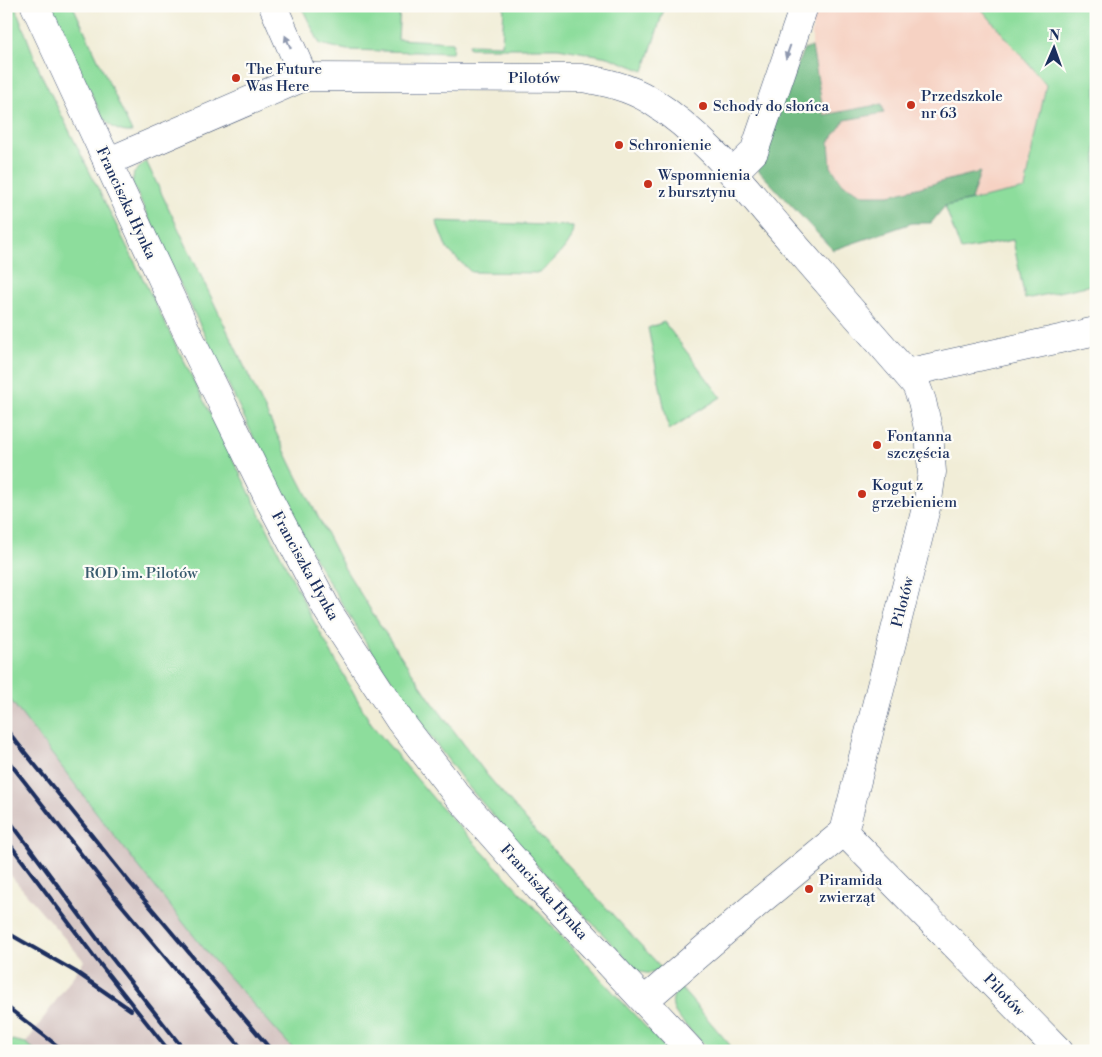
<svg xmlns="http://www.w3.org/2000/svg" width="1102" height="1057" font-family="'Libre Bodoni',serif">
<rect width="100%" height="100%" fill="#fdfcf7"/>
<filter id="ink" filterUnits="userSpaceOnUse"><feTurbulence type="fractalNoise" baseFrequency=".02" numOctaves="2"/><feDisplacementMap in="SourceGraphic" scale="10" xChannelSelector="R" yChannelSelector="G"/><feConvolveMatrix kernelMatrix="1 2 1 2 8 2 1 2 1" color-interpolation-filters="sRGB"/></filter>
<filter id="wash" filterUnits="userSpaceOnUse"><feTurbulence type="fractalNoise" baseFrequency=".0096" numOctaves="4" result="noise"/><feDisplacementMap in="SourceGraphic" scale="20" xChannelSelector="R" yChannelSelector="G"/><feGaussianBlur stdDeviation="1.12" result="paint"/><feColorMatrix in="noise" values="0 0 0 0 0 0 0 0 0 0 0 0 0 0 0 0 0 1.4 0 .05"/><feComposite in="paint" operator="in"/></filter>
<g filter="url(#wash)">
<rect width="100%" height="100%" fill="#f1edd7"/>
<!-- built -->
<path fill="#f6d2c3" d="M843 6H979L1046 85 1025 189 858 225 786 91 804 49 812 46V12Z"/>
<!-- industrial -->
<path fill="#d1bfbd" d="M6 694 109 829 209 955 270 1023 301 1051H36L26 1043 84 961 6 870Z"/>
<!-- green -->
<g fill="#8ddd9c" stroke="#54867d">
<path d="M6 6H15L40 72 312 618 371 724 438 804 668 1051H295L209 955 109 829 6 694Z"/>
<path d="M50 6H73L132 132C119 133 110 127 102 116Z"/>
<path d="M301 6H400L398 39 453 42 452 53 347 50 320 44Z"/>
<path d="M504 6H665L644 71 608 57 558 48H469V44L502 45Z"/>
<path d="M979 6H1096V284L1025 299 1013 240 961 250 945 206 1025 189 1046 85Z"/>
<path d="M146 161 293 468 345 569 382 628 430 699 487 775 532 827 660 966 659 971C650 974 645 974 637 970L530 858 466 784 430 736 368 646 322 571 287 507 132 183 134 173Z"/>
<path d="M436 221 573 226C573 245 552 261 540 273L471 272 447 249Z"/>
<path d="M664 322 721 397 669 430 648 328Z"/>
<path d="M680 987 730 1045 729 1051H710C701 1040 682 1024 675 1012 670 1004 673 992 680 987Z"/>
<path d="M12 1040 26 1043 36 1051H7Z"/>
</g>
<!-- forest -->
<path fill="#72bc84" stroke="#467671" d="M812 47 824 115 882 104 884 113 845 120 829 142 831 167 843 184 864 195H889L980 172 971 200 945 206 931 223H912L833 250 758 170 786 91 804 49Z"/>
</g>
<g filter="url(#ink)">
<g fill="none" stroke-linecap="round" stroke-linejoin="round">
<!-- minor casing -->
<g stroke="#3b4c70" stroke-width="29">
<g id="minor">
<path d="M35 6 185 328 271 503 328 611 400 721 457 795 539 888 691 1051"/>
<path d="M273 6 304 77"/>
<path d="M107 162 304 77 582 78C606 82 628 87 650 100 701 132 740 181 779 227 821 275 863 324 906 373L916 385 922 401 929 433 932 472 928 500 844 832 1059 1051"/>
<path d="M733 173 754 152 804 6"/>
<path d="M906 373 1096 331"/>
<path d="M645 1000 761 900 844 832"/>
</g>
</g>
<!-- minor -->
<use href="#minor" stroke="#fff" stroke-width="28"/>
<!-- rail -->
<g stroke="#1b2f5e" stroke-width="4">
<path d="M6 729 131 884 272 1051"/>
<path d="M6 758 114 896 244 1051"/>
<path d="M6 816 107 952 185 1051"/>
<path d="M6 839 96 959 169 1051"/>
<path d="M6 932 76 972 131 1010"/>
<path d="M6 1006 64 1051"/>
</g>
</g>
<!-- one-way arrows -->
<defs><path id="oneway-solid" d="M-6-.8H1V-3.2L6.5 0L1 3.2V.8H-6Z" transform="scale(1.25)"/></defs>
<g fill="#8d97ae">
<use href="#oneway-solid" transform="translate(288 42) rotate(-114)"/>
<use href="#oneway-solid" transform="translate(788 52) rotate(109)"/>
</g>
</g>
<!-- markers -->
<g fill="#c8321e" stroke="#fdfcf7" stroke-width="2">
<circle cx="236" cy="78" r="5"/>
<circle cx="911" cy="105" r="5"/>
<circle cx="703" cy="106" r="5"/>
<circle cx="619" cy="145" r="5"/>
<circle cx="648" cy="184" r="5"/>
<circle cx="877" cy="445" r="5"/>
<circle cx="862" cy="494" r="5"/>
<circle cx="809" cy="889" r="5"/>
</g>
<g text-anchor="middle" dominant-baseline="central" stroke-width="4.5" stroke-linejoin="round" paint-order="stroke">
<!-- poi labels -->
<g font-size="15" fill="#1b2f5e" stroke="#fdfcf7" text-anchor="start">
<text x="246" y="69">The Future<tspan x="246" dy="17">Was Here</tspan></text>
<text x="921" y="96">Przedszkole<tspan x="921" dy="17">nr 63</tspan></text>
<text x="713" y="106">Schody do słońca</text>
<text x="629" y="145">Schronienie</text>
<text x="658" y="175">Wspomnienia<tspan x="658" dy="17">z bursztynu</tspan></text>
<text x="887" y="436">Fontanna<tspan x="887" dy="17">szczęścia</tspan></text>
<text x="872" y="485">Kogut z<tspan x="872" dy="17">grzebieniem</tspan></text>
<text x="819" y="880">Piramida<tspan x="819" dy="17">zwierząt</tspan></text>
</g>
<!-- street labels -->
<g font-size="15" fill="#1b2f5e" stroke="#fdfcf7">
<text x="534" y="78">Pilotów</text>
<text transform="translate(126 203) rotate(65)">Franciszka Hynka</text>
<text transform="translate(305 566) rotate(61)">Franciszka Hynka</text>
<text transform="translate(903 602) rotate(-76)">Pilotów</text>
<text transform="translate(544 892) rotate(48)">Franciszka Hynka</text>
<text transform="translate(1004 995) rotate(46)">Pilotów</text>
</g>
<!-- park labels -->
<g font-size="15" fill="#385a6e" stroke="#fdfcf7">
<text x="141" y="573">ROD im. Pilotów</text>
</g>
</g>
<!-- margin -->
<rect width="1102" height="1057" fill="none" stroke="#fdfcf7" stroke-width="25"/>
<!-- north arrow -->
<g transform="translate(1054 48) rotate(2)" stroke="#fdfcf7" stroke-width="4" paint-order="stroke">
<path d="M0-4L9 19L0 12L-9 19Z" fill="#1b2f5e"/>
<text y="-8" font-size="14" font-weight="bold" text-anchor="middle" fill="#1b2f5e">N</text>
</g>
</svg>
